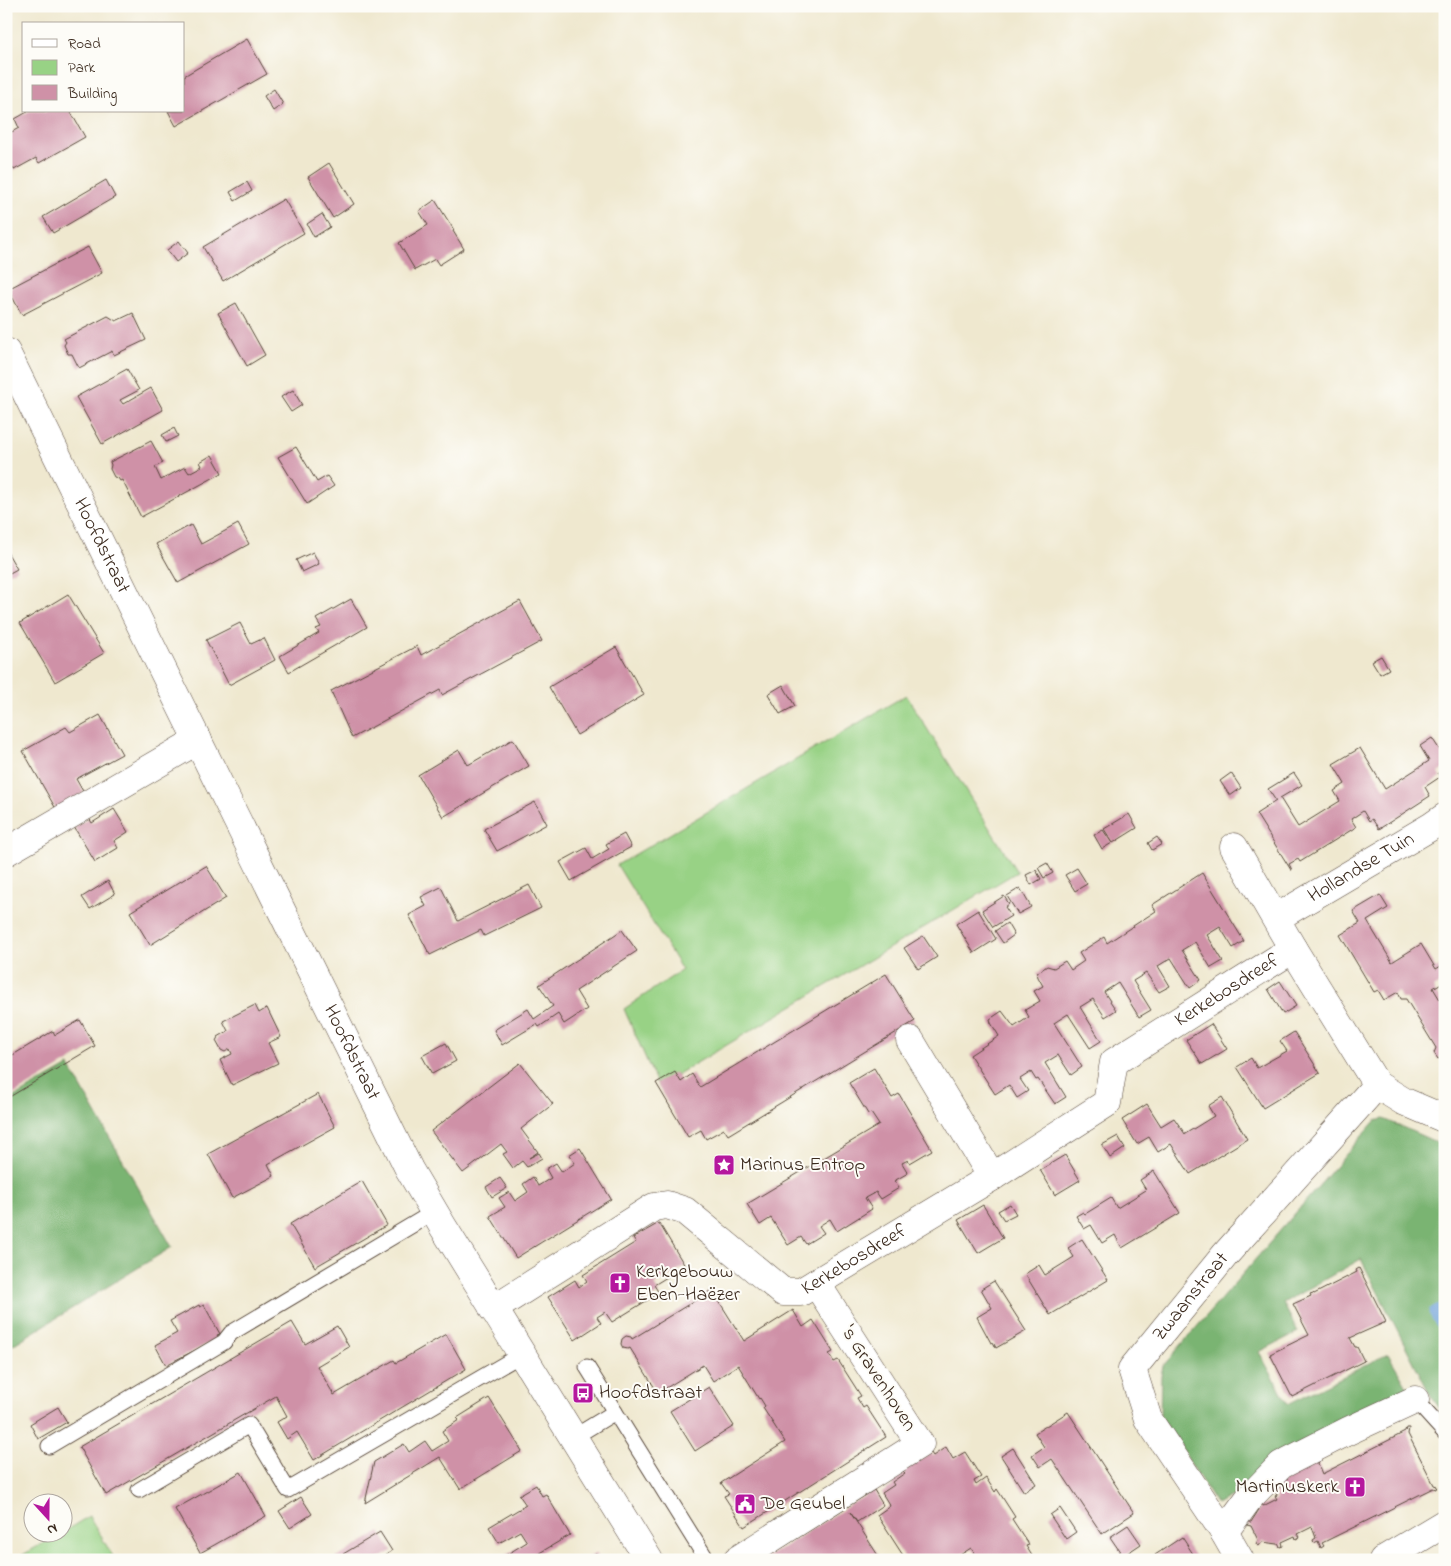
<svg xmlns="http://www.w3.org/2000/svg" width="1451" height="1566" font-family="'Indie Flower',sans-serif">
<rect width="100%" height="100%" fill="#fdfcf7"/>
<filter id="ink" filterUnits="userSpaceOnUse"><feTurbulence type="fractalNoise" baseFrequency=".02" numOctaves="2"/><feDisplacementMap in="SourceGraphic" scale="10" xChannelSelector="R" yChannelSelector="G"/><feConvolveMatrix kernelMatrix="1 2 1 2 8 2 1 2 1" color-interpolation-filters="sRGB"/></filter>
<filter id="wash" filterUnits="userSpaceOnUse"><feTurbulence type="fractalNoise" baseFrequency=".0096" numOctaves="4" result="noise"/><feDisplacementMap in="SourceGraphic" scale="20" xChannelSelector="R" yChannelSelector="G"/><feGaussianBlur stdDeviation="1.12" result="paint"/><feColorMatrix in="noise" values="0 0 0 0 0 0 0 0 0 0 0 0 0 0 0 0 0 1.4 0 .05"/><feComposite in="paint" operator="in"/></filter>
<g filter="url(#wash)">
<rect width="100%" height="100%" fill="#efe8cf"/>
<!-- green -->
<g fill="#98d285" stroke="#6a7e52">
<path d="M906 695 1017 872 658 1086 624 1009 682 970 617 865Z"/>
<path d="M89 1516 115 1560H14L59 1534H62L63 1532Z"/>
</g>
<!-- forest -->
<g fill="#7ab472" stroke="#5a6f48">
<path d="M69 1066 172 1247 6 1349V1102Z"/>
<path d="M1384 1119 1445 1146V1416L1431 1396 1361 1259 1283 1303 1298 1332 1259 1352 1288 1404 1388 1354 1413 1396 1217 1505 1160 1415 1161 1376 1163 1366 1375 1121Z"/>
</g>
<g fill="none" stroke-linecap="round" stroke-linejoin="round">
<!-- stream -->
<path stroke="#6da0d9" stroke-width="9" d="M1445 1307 1433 1312 1445 1333"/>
</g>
<g id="blocks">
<!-- building -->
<g fill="#cf91a7">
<path d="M247 39 267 74 176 126 168 111H184V76Z"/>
<path d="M274 89 283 104 273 111 264 96Z"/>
<path d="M29 111H70L85 137 39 163 36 158 14 170 6 157V135L19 128 15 119Z"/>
<path d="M329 163 354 204 333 218 308 177Z"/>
<path d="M106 180 115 197 53 233 43 217Z"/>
<path d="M247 182 252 191 235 201 230 192Z"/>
<path d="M284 199 304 233 223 281 203 247Z"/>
<path d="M435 200 454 230 453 231 464 249 439 265 435 259 415 270 399 243 428 225 419 211Z"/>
<path d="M322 214 330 227 314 237 307 224Z"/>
<path d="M179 241 188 253 176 262 167 250Z"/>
<path d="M88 247 102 273 22 315 8 289Z"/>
<path d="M236 303 265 355 247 366 218 313Z"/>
<path d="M133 313 146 340 114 355 112 351 79 368 72 354H68L64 345 66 342 64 339 108 316 116 321Z"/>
<path d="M127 369 139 390 120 400 123 404 151 388 163 410 102 444 76 397Z"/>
<path d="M293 390 302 405 291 412 281 397Z"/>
<path d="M174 428 178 436 166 442 162 435Z"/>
<path d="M151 441 163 463 155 467 161 480 185 467 189 473 202 466 200 462 212 455 222 473 141 517 122 480 120 481 118 478 114 477 110 469 111 465 110 462Z"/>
<path d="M296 447 317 482 327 476 334 486 307 504 278 457Z"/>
<path d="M238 524 249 544 178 583 156 544 191 525 201 544Z"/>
<path d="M6 550 17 569 6 575Z"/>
<path d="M313 552 319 564 302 572 296 560Z"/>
<path d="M68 594 104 653 55 682 20 623Z"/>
<path d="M351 599 367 627 289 672 280 656 319 633 316 629 321 627 316 619Z"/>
<path d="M520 601 542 641 442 695 440 690 352 738 331 691 417 646 421 655Z"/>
<path d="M240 623 251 644 264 638 275 660 229 685 206 640Z"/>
<path d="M616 647 644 695 577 735 549 687Z"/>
<path d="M1381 656 1389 669 1380 674 1372 661Z"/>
<path d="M783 685 795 706 780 714 768 694Z"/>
<path d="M100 715 122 754 76 779 84 793 56 809 23 751 66 727 70 732Z"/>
<path d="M1432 738 1445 758V768L1438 773 1440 777 1425 787 1430 796 1379 829 1372 819 1369 821 1363 811 1351 819 1356 827 1300 862 1298 859 1289 864 1292 870H1291L1256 814 1276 801 1268 789 1294 773 1302 785 1280 798 1298 827 1340 801 1334 791 1345 784 1333 764 1360 748 1385 789 1429 761 1420 746Z"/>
<path d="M513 739 529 766 443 817 418 775 459 750 468 765Z"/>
<path d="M1231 773 1241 788 1230 796 1220 781Z"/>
<path d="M535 802 547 824 497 851 484 829Z"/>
<path d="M114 809 128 832 114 841 118 848 95 862 74 827 89 818 92 823Z"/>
<path d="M1129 814 1137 828 1113 843 1104 829Z"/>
<path d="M1103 830 1112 843 1102 849 1094 835Z"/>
<path d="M624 834 631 847 571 881 560 862 586 848 592 859 609 849 606 844Z"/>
<path d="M1157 837 1162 844 1152 850 1148 843Z"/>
<path d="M1047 863 1053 873 1044 878 1038 868Z"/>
<path d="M206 866 226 898 150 945 130 912Z"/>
<path d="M1077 868 1087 884 1075 891 1065 875Z"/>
<path d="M1036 870 1041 879 1031 885 1026 875Z"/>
<path d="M1202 873 1244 941 1233 948 1220 927 1207 935 1223 961 1211 968 1195 942 1182 950 1201 980 1190 988 1171 958 1158 966 1170 986 1159 992 1146 973 1133 981 1151 1010 1139 1017 1118 983 1104 992 1116 1010 1105 1017 1093 999 1080 1007 1101 1041 1090 1048 1068 1014 1054 1023 1082 1067 1071 1075 1058 1055 1045 1063 1066 1097 1055 1104 1038 1079 1036 1080 1031 1072 1020 1079 1028 1091 1017 1098 1009 1085 995 1094 970 1055 999 1036 991 1023 990 1019 1002 1011 1014 1027 1029 1017 1025 1010 1040 1001 1034 991 1043 986 1038 977 1037 973 1047 966 1054 968 1065 961 1071 970 1084 961 1079 953 1104 937 1107 943 1156 911 1152 905Z"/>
<path d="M108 881 115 894 90 909 82 897Z"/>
<path d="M529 885 541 908 484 936 481 930 430 955 409 915 426 906 421 897 441 887 458 921Z"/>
<path d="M1020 888 1031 907 1018 914 1007 896Z"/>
<path d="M1380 895 1388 908 1367 921 1392 962 1421 944 1436 969 1441 966 1445 972V981L1433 988 1445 1008V1055L1438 1059 1434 1053 1436 1048 1406 999H1401L1398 992 1384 1000 1378 990 1374 992 1340 935 1360 923 1353 911Z"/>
<path d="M1004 896 1009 904 1005 907 1011 916 993 927 982 910Z"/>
<path d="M978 910 996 939 974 953 956 924Z"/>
<path d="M1007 923 1014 935 1003 943 995 931Z"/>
<path d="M622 930 637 951 576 991 587 1009 564 1024 558 1014 539 1027 537 1024 502 1045 494 1030 528 1009 534 1019 553 1006 539 985Z"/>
<path d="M923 936 937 957 918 969 904 948Z"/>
<path d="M886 974 915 1021 728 1135 724 1129 706 1139 701 1130 688 1137 656 1083 675 1072 681 1082 692 1074 700 1087Z"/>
<path d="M1280 981 1296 1006 1283 1014 1268 989Z"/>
<path d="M255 1005 259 1013 267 1008 281 1037 268 1043 278 1063 232 1085 220 1060 232 1054 230 1049 225 1052 221 1050 216 1041 218 1037 228 1031 223 1021Z"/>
<path d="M80 1020 95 1046 6 1099V1059L53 1031 55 1035Z"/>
<path d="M1211 1024 1227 1049 1202 1064 1186 1040Z"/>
<path d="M1294 1032 1320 1073 1263 1108 1237 1067 1251 1058 1257 1068 1287 1051 1280 1041Z"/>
<path d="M446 1043 456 1061 432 1074 422 1056Z"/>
<path d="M520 1063 553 1104 521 1129 538 1152 529 1158 539 1153 542 1158 527 1167 522 1161 513 1168 503 1154 507 1152 501 1144 463 1173 431 1131Z"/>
<path d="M874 1068 892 1098 899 1094 932 1150 910 1163 908 1160 902 1163 908 1173 894 1181 899 1188 881 1199 876 1192 865 1198 872 1209 837 1231 830 1219 819 1226 824 1233 806 1244 801 1237 788 1245 771 1218 760 1225 747 1204 879 1125 871 1113 868 1114 849 1083Z"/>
<path d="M318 1094 335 1127 268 1164 274 1176 232 1198 208 1154Z"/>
<path d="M1222 1097 1247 1139 1190 1174 1171 1144 1158 1152 1149 1137 1137 1144 1122 1120 1147 1104 1161 1126 1174 1118 1185 1134 1214 1116 1208 1106Z"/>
<path d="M1118 1136 1125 1148 1110 1158 1102 1145Z"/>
<path d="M580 1148 611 1199 516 1258 490 1216 505 1207 499 1198 509 1192 515 1201 528 1192 523 1184 533 1177 538 1186 551 1178 546 1169 556 1163 562 1172 575 1163 569 1155Z"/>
<path d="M1065 1155 1080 1180 1055 1195 1040 1170Z"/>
<path d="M1154 1171 1180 1213 1122 1248 1115 1235 1102 1243 1091 1225 1084 1229 1076 1216 1083 1212 1085 1214 1111 1198 1117 1208 1146 1190 1140 1180Z"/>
<path d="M500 1178 507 1188 492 1197 486 1187Z"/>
<path d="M362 1181 387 1225 315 1267 290 1224Z"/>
<path d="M1010 1204 1016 1214 1004 1220 998 1211Z"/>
<path d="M983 1205 1003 1238 978 1253 958 1220Z"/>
<path d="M659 1223 685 1266 654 1285 659 1293 612 1322 605 1312 597 1317 601 1323 575 1340 548 1297 575 1280 579 1287 587 1281 583 1275 636 1242 633 1238Z"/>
<path d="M1082 1239 1108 1280 1050 1315 1025 1274 1039 1265 1045 1275 1074 1257 1068 1248Z"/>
<path d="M1359 1268 1386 1322 1350 1338 1355 1347H1357L1364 1361 1292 1397 1270 1354 1309 1335 1293 1304 1311 1296 1310 1294 1313 1293 1314 1294 1357 1272 1356 1270Z"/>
<path d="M994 1281 1026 1331 996 1348 993 1342 991 1343 977 1317 992 1308 981 1289Z"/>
<path d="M712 1290 744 1341 793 1310 803 1327 813 1320 833 1352 829 1354 834 1362 838 1360 861 1396 857 1398 863 1408 866 1406 886 1437 744 1527 724 1496 729 1494 721 1483 785 1442 763 1408 765 1406 760 1398 759 1399 738 1365 713 1381 703 1365 658 1393 630 1348 628 1349 623 1348 621 1344 622 1339 626 1336 631 1337 632 1339Z"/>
<path d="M199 1305 200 1307 204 1305 220 1334 217 1335 219 1338 166 1365 155 1345 177 1333 170 1321Z"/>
<path d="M292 1322 305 1344 337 1326 349 1347 317 1366 334 1395 394 1360 396 1363 446 1334 466 1369 314 1460 297 1432 287 1439 277 1422 287 1416 276 1396 106 1495 79 1447Z"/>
<path d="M709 1387 734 1426 695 1451 670 1411Z"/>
<path d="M489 1398 522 1451 460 1489 440 1457 365 1503 374 1462 404 1444 409 1452 425 1441 432 1451 448 1441 442 1431 459 1420 457 1418Z"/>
<path d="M58 1407 67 1422 38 1439 30 1424Z"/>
<path d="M1068 1412 1134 1513 1102 1534 1052 1459 1040 1467 1032 1455 1044 1447 1035 1433Z"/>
<path d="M1406 1428H1409L1408 1434 1434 1485 1437 1486 1436 1489 1433 1488 1322 1543 1324 1546 1321 1548 1318 1541 1314 1543 1313 1540 1316 1538 1312 1527 1298 1534 1300 1537 1296 1539 1295 1536 1282 1542 1283 1546 1280 1547 1278 1544 1262 1542 1259 1546 1256 1544 1258 1540 1251 1526 1247 1525V1522H1251L1260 1508 1258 1504 1262 1503 1263 1506 1277 1499 1275 1496 1277 1495 1273 1486 1288 1479 1284 1478 1319 1461 1318 1464 1322 1474 1405 1432Z"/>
<path d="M946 1447 953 1459 965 1452 981 1477 974 1481 976 1485 986 1478 995 1492 997 1489 1015 1517 1012 1519 1029 1545 1026 1546 1034 1559 979 1560 971 1548 960 1555 962 1558 959 1560H906L877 1515 890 1506 882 1493 894 1485 892 1482 905 1473 903 1471 931 1453 933 1456Z"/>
<path d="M1013 1448 1036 1484 1024 1492 1001 1456Z"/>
<path d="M241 1472 266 1516 200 1553 175 1509Z"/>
<path d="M536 1485 542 1496 546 1494 570 1535 536 1555 539 1560H498L527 1542 520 1531 499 1543 489 1527 526 1505 519 1495Z"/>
<path d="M874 1490 883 1505 857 1522 850 1512 881 1560H763Z"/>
<path d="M301 1497 312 1514 290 1528 279 1511Z"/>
<path d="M1060 1508 1076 1532 1066 1539 1050 1515Z"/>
<path d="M1128 1525 1141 1544 1123 1556 1110 1537Z"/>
<path d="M380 1532 392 1551 378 1560H333Z"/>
<path d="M1182 1537 1197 1560H1158L1155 1555Z"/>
<path d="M596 1553 600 1560H585Z"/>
</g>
</g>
</g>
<g filter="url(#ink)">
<use href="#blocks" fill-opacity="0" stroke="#564639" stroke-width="1"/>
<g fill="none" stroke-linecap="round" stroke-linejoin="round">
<!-- service casing -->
<g stroke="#564639" stroke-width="17">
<g id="service">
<path d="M1415 1400 1445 1433"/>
<path d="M615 1412 707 1560"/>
<path d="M574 1437 615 1412 587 1367"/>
<path d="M49 1446 224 1342 231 1333 434 1212"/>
<path d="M139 1490 249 1425 288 1490 522 1354"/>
</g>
</g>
<!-- minor casing -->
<g stroke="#564639" stroke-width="29">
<g id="minor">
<path d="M1234 847 1293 949 1377 1085 1403 1101 1445 1119"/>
<path d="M6 852 198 740"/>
<path id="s1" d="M1276 918 1432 826 1445 817"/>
<path id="s2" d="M992 1177 1107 1103 1114 1062 1293 949"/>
<path id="s3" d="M493 1309 654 1207 667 1205 685 1211 783 1292H801L992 1177 910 1040"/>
<path d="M1224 1532 1250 1497 1281 1465 1348 1431 1415 1400"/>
<path d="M737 1560 920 1444 816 1283"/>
<path id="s4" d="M1240 1560 1224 1532 1148 1419 1132 1369 1225 1255 1377 1085"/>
<path d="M1383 1560 1445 1523"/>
</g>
</g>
<!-- tertiary casing -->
<g stroke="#564639" stroke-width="29">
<g id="tertiary">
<path id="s5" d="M6 352 409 1169 442 1225 649 1560"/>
</g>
</g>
<!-- service -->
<use href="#service" stroke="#fff" stroke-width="15"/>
<!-- minor -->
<use href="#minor" stroke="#fff" stroke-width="28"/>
<!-- tertiary -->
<use href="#tertiary" stroke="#fff" stroke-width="28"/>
</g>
</g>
<!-- icons -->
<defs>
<g id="sight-square" transform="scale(1.125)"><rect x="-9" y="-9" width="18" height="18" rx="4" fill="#b5179e" stroke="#fdfcf7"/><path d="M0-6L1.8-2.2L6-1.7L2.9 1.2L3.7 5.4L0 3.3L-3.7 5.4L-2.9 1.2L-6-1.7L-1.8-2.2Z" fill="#fff"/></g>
<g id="church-square" transform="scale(1.125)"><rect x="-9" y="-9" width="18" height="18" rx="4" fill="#b5179e" stroke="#fdfcf7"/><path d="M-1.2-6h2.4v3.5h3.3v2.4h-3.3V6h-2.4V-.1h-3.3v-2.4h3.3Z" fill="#fff"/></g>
<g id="bus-square" transform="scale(1.125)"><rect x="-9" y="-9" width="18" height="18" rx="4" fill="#b5179e" stroke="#fdfcf7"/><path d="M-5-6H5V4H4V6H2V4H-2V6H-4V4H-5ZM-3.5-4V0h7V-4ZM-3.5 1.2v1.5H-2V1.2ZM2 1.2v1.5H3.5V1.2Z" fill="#fff"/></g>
<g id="civic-square" transform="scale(1.125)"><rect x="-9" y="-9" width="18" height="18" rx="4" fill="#b5179e" stroke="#fdfcf7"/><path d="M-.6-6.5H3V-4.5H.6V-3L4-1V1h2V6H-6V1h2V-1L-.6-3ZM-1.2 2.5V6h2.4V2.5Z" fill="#fff"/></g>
</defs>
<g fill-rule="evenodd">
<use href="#sight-square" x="724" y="1165"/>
<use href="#church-square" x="620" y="1283"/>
<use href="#bus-square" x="583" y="1393"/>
<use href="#church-square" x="1355" y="1487"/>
<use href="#civic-square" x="745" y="1504"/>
</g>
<g text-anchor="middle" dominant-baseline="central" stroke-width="4" stroke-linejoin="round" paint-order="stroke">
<!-- street labels -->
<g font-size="20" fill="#3b2a1e" stroke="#fdfcf7">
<text stroke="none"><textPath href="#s5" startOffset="216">Hoofdstraat</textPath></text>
<text stroke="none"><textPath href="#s1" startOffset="99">Hollandse Tuin</textPath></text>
<text stroke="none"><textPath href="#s2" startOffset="312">Kerkebosdreef</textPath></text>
<text stroke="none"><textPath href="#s5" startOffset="781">Hoofdstraat</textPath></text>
<text stroke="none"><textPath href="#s3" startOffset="430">Kerkebosdreef</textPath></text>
<text stroke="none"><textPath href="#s4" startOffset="314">Zwaanstraat</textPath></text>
<text transform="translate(878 1379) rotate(57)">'s Gravenhoven</text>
</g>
<!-- poi labels -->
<g font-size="20" fill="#3b2a1e" stroke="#fdfcf7" text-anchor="start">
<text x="740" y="1165">Marinus Entrop</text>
<text x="636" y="1272">Kerkgebouw<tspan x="636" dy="23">Eben-Haëzer</tspan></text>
<text x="599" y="1393">Hoofdstraat</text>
<text x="1339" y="1487" text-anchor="end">Martinuskerk</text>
<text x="761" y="1504">De Geubel</text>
</g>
</g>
<!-- margin -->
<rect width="1451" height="1566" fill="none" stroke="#fdfcf7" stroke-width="25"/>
<!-- legend -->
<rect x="22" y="22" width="162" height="90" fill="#fdfcf7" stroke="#afa8a0"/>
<rect x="32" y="39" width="25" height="8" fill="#ffffff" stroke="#afa8a0"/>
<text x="68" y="48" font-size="15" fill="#3b2a1e">Road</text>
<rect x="32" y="60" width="25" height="15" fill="#98d285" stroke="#afa8a0"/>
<text x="68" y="72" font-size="15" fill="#3b2a1e">Park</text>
<rect x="32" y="85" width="25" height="15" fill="#cf91a7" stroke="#afa8a0"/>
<text x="68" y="98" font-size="15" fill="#3b2a1e">Building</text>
<!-- north arrow -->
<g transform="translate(48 1518) rotate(159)"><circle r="24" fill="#fdfcf7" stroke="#afa8a0"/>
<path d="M0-4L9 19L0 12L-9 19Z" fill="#b5179e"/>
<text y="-8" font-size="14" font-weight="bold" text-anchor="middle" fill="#3b2a1e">N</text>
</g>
</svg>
